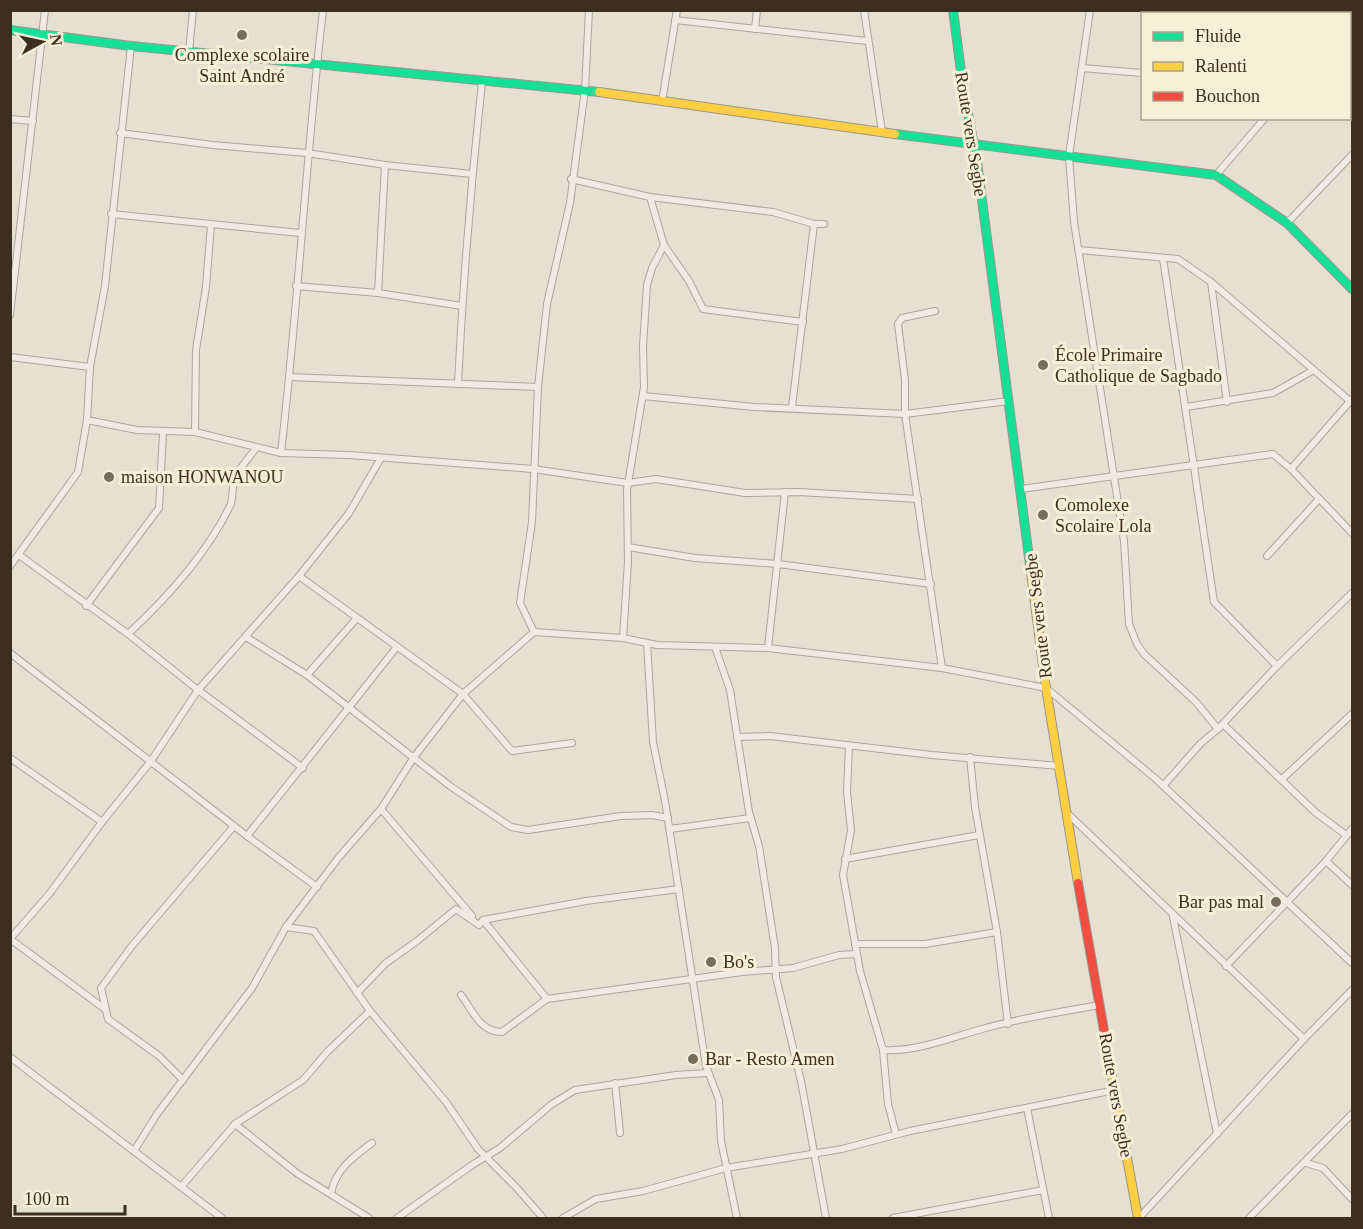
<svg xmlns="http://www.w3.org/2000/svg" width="1363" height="1229" font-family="Georgia,serif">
<rect width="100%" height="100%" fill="#e7e0d1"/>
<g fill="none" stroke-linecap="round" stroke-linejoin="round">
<!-- street casing -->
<g stroke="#ada599" stroke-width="8">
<g id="street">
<path d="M864 10 882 132"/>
<path d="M1090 10 1069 156 1074 222 1124 541 1129 624 1137 644 1144 654 1196 702 1218 729 1277 666 1352 593"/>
<path d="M1228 10V14"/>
<path d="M1170 14V10"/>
<path d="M675 20 867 41"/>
<path d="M1350 25 1352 22"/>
<path d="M755 29 757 10"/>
<path d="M131 46 105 286 90 367 87 420 137 430 195 432 281 453 349 455 533 469 628 483 656 479 745 493 799 492 918 499"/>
<path d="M189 52 193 10"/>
<path d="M1082 68 1142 73"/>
<path d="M662 102 677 10"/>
<path d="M10 119 33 121"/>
<path d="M120 133 213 145 307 153 385 165 472 174"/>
<path d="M1216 175 1265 118"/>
<path d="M571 179 650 197 773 212 814 224H824"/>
<path d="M650 197 664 245 689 281 703 309 803 322"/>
<path d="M111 214 300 233"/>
<path d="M1287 223 1352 155"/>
<path d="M1079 250 1178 259 1211 282 1350 401"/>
<path d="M1163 258 1214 602 1277 666"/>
<path d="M1211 282 1227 402"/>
<path d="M296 286 378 293 462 306"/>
<path d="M378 293 385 165"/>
<path d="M935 311 902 318 898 324 905 380V414L942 668"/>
<path d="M10 315 45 10"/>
<path d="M10 357 90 367"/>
<path d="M289 377 538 387"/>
<path d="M458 383C463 283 471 183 482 82"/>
<path d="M643 396 754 407 905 414 1009 401"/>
<path d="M792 407 814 224"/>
<path d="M1186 407 1273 393 1312 371"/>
<path d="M195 432 196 350 206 287 211 225"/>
<path d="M281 453C298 306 306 158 323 10"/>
<path d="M1291 469 1352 399"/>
<path d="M1021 489 1273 454 1291 469 1352 533"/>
<path d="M628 547 695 558 778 564 931 584"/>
<path d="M19 555 128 634 198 690 303 768"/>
<path d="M1267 556 1319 499"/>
<path d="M10 566 78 472 87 420"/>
<path d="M299 576 463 694 512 751 572 743"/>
<path d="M86 606 159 508 163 433"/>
<path d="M534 632 520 603 532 522 538 387 547 304 570 203 585 90 589 10"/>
<path d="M128 634C167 598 206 555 230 506 234 498 231 487 235 479 239 468 249 458 256 448"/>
<path d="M246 637 307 675 450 786 511 827 528 830 621 816 652 815 668 818"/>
<path d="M623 638 628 562 627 490 644 387 643 346 647 285 652 268 664 245"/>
<path d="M647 643 653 742 665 801 706 1066 719 1100 721 1141 737 1218"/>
<path d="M715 647 730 690 749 812 759 846 775 948 776 977 801 1081 826 1218"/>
<path d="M768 648 785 492"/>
<path d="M10 653 247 836 317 887"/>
<path d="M307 675 357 618"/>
<path d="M1224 725 1315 812 1346 835"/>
<path d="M737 737 770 736 932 755 1059 766"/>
<path d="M849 746 847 792 851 830 843 875 860 971 883 1050 888 1104 896 1134"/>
<path d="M970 757 975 807 997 932 1008 1024"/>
<path d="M10 758 102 822"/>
<path d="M1282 779 1352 714"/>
<path d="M1163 786 1201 743 1218 729"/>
<path d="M381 809 472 916"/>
<path d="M1066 812 1304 1039"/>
<path d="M670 829 750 818"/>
<path d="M247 836 396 648"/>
<path d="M845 859 979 835"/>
<path d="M1326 861 1352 885"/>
<path d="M1173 917 1217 1134"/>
<path d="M483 920 586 901 679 889"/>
<path d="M479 925 483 920 547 999 742 972 793 968 839 955 856 954"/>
<path d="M286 927 314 931 370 1011 446 1102 478 1149 516 1187 543 1218"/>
<path d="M10 939 50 893 102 822 151 761 198 690 299 576 349 513 381 458"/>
<path d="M10 939 105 1009"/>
<path d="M855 944H925L997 932"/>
<path d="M1226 966 1326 861 1352 829"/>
<path d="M357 993 386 963 417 941 456 909 479 925"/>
<path d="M461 995C473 1011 480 1032 502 1032L547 999"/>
<path d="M883 1050C916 1052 950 1038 982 1029 1020 1018 1060 1012 1100 1005"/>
<path d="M10 1057 222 1218"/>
<path d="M183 1080 159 1056 108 1019 101 988 131 947 234 826"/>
<path d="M615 1083 620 1133"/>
<path d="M1027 1108 1049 1218"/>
<path d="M235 1124 298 1174 369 1218"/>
<path d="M134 1151 157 1114 252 988 286 927 339 857 381 809 414 757 463 694 534 632 623 638 657 645 768 648 942 668 1046 688 1156 779 1352 963"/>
<path d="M1306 1163 1323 1168 1352 1199"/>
<path d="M181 1187 235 1124 303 1080 328 1051 370 1011"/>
<path d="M331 1193C336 1169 353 1157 372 1143"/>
<path d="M397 1218 472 1165 500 1148 552 1104 575 1090 676 1075 707 1073"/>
<path d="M563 1218 596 1199 643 1191 726 1168 842 1149 910 1131 1115 1090"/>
<path d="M893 1218 1043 1190"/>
<path d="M1139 1218 1304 1039 1352 990"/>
<path d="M1249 1218 1352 1114"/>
</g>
</g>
<!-- fast casing -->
<g stroke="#9c958a" stroke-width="10">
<g id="fast">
<path d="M953 10 963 87 977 162 1030 565"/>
<path d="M10 30 131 46 599 92"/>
<path d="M895 134 1216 175 1287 223 1352 289"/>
</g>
</g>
<!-- slow casing -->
<g stroke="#9c958a" stroke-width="10">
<g id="slow">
<path d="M599 92 895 134"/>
<path d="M1030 565 1046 688 1078 883"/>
<path d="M1111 1070 1138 1218"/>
</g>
</g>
<!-- jam casing -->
<g stroke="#9c958a" stroke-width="10">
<path id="jam" d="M1078 883 1111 1070"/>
</g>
<!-- street -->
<use href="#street" stroke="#efebe3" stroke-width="6"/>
<!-- fast -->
<use href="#fast" stroke="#16e098" stroke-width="8"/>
<!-- slow -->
<use href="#slow" stroke="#ffcf43" stroke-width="8"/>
<!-- jam -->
<use href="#jam" stroke="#f24e42" stroke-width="8"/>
</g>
<!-- markers -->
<g fill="#786c5e" stroke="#f7eed8" stroke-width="2">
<circle cx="242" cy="35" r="6"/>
<circle cx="1043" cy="365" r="6"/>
<circle cx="109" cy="477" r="6"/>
<circle cx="1043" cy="515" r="6"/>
<circle cx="1276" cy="902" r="6"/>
<circle cx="711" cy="962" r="6"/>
<circle cx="693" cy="1059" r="6"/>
</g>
<g text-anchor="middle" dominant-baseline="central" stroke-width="6" stroke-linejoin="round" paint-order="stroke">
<!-- poi labels -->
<g font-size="18" fill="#3d2e20" stroke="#f7eed8" text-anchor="start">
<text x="242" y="55" text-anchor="middle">Complexe scolaire<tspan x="242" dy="21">Saint André</tspan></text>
<text x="1055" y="355">École Primaire<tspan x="1055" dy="21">Catholique de Sagbado</tspan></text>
<text x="121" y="477">maison HONWANOU</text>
<text x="1055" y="505">Comolexe<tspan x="1055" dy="21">Scolaire Lola</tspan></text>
<text x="1264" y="902" text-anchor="end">Bar pas mal</text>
<text x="723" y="962">Bo's</text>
<text x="705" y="1059">Bar - Resto Amen</text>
</g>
<!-- street labels -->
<g font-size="18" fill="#3d2e20" stroke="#f7eed8">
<text transform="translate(971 134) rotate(81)">Route vers Segbe</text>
<text transform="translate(1038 616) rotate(-97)">Route vers Segbe</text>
<text transform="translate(1116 1095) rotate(80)">Route vers Segbe</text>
</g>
</g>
<!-- border -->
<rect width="1363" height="1229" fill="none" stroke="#3d2e20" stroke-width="24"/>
<!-- legend -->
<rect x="1141" y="12" width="210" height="108" fill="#f7eed8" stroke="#ada18e" stroke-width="1.5"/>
<rect x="1153" y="32" width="30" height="9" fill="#16e098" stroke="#ada18e" stroke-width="1.5"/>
<text x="1195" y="42" font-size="18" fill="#3d2e20">Fluide</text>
<rect x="1153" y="62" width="30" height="9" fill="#ffcf43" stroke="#ada18e" stroke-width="1.5"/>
<text x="1195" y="72" font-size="18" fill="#3d2e20">Ralenti</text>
<rect x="1153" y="92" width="30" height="9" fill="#f24e42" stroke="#ada18e" stroke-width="1.5"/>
<text x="1195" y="102" font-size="18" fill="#3d2e20">Bouchon</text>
<!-- north arrow -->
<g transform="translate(42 42) rotate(82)" stroke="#f7eed8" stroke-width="4.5" paint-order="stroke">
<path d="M0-4.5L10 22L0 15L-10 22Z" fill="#3d2e20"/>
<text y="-9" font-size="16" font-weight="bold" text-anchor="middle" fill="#3d2e20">N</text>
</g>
<!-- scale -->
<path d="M15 1205v9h110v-9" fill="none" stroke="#3d2e20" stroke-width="3"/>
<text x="24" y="1205" font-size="18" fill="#3d2e20" stroke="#f7eed8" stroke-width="4.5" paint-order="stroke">100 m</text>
</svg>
